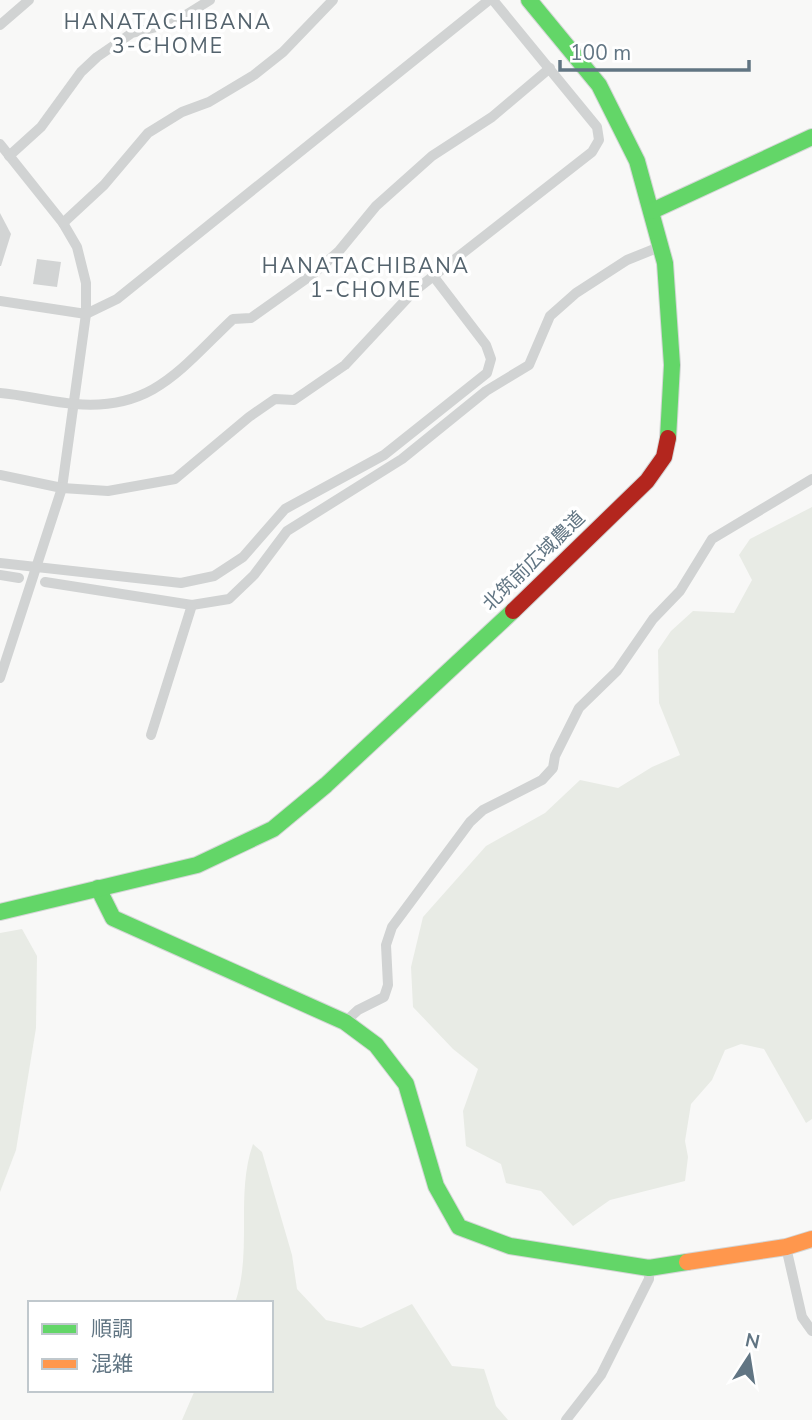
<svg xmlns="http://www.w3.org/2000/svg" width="812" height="1420" font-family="'Nunito Sans','Noto Sans JP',sans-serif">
<rect width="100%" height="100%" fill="#f8f8f7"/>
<!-- green -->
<g fill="#e8ebe5">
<path d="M812 507V1119L806 1123 764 1049 741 1044 725 1050 712 1080 691 1104 685 1141 688 1157 685 1181 610 1200 573 1226 541 1191 506 1183 501 1164 466 1146 463 1111 478 1069 453 1049 413 1007 411 967 423 917 486 846 545 813 580 780 618 788 652 767 680 755 659 703 658 650 671 631 693 611 734 613 752 580 739 555 750 539Z"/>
<path d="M22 929 37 956 36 1028 16 1150 0 1192V933Z"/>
<path d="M253 1144 262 1152 292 1255 297 1289 326 1320 361 1328 412 1304 452 1366 484 1369 496 1406 508 1420H182L195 1390H271V1303H235C253 1251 235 1195 253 1144Z"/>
</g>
<!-- building -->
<g fill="#d2d4d4">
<path d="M0 213 11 234 1 266H0Z"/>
<path d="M37 259 61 262 57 287 33 284Z"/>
</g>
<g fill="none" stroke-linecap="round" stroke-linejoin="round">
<!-- fast casing -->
<g stroke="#d4d6d6" stroke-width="18">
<g id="fast">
<path d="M529 0 599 85 637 161 665 263 672 365 668 438"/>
<path d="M652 211 812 137"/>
<path d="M98 888 113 918 345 1022 376 1045 406 1084 436 1186 459 1227 510 1246 649 1268 687 1262"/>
<path d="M0 912 197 865 273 829 326 785 513 611"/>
</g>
</g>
<!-- slow casing -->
<g stroke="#d4d6d6" stroke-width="18">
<path id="slow" d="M687 1262 786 1247 812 1239"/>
</g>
<!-- jam casing -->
<g stroke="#d4d6d6" stroke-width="18">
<path id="jam" d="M513 611 647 481 664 457 668 438"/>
</g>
<!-- street -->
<g stroke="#d1d3d3" stroke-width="10">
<path d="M0 25 29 0"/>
<path d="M0 144 63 223 77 247 86 283V314L62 488 0 678"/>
<path d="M9 156 41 127 81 72 97 57 132 33 173 23 210 0"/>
<path d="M63 223 104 185 148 133 182 112 209 102 254 75 283 52 333 0"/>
<path d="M0 301 86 314 117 299 489 0"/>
<path d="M0 393C25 395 50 402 75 404 153 411 181 368 233 319L251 318 313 274 339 251 376 206 432 156 492 117 550 68"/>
<path d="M0 475 62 488 108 491 175 479 249 417 275 399 294 400 345 365 413 292 592 152 599 140 597 127 493 0"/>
<path d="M0 563 181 583 214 576 243 557 285 509 384 455 487 373 491 359 486 345 434 277"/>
<path d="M0 575 19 578"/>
<path d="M45 582 192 605 229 599 254 575 287 531 402 459 486 391 529 365 550 316 576 293 627 260 662 246"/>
<path d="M151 735 192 605"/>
<path d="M345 1022 358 1010 384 997 388 985 386 945 392 927 470 822 483 810 542 780 553 768 555 756 579 708 617 671 653 619 680 591 712 539 812 479"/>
<path d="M786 1247 802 1317 812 1331"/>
<path d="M566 1420 601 1375 649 1279V1268"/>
</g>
<!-- fast -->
<use href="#fast" stroke="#63d668" stroke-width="16"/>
<!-- slow -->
<use href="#slow" stroke="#ff974d" stroke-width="16"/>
<!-- jam -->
<use href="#jam" stroke="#b3261e" stroke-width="16"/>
</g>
<g text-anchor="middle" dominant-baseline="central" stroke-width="7" stroke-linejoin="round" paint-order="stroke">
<!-- street labels -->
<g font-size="19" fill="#617583" stroke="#fff">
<text transform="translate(534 561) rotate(-44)">北筑前広域農道</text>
</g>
<!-- neighbourhood labels -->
<g font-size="21" letter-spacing="2" fill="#54636d" stroke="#fff">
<text x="168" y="22">HANATACHIBANA<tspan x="168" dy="24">3-CHOME</tspan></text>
<text x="366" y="266">HANATACHIBANA<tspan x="366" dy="24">1-CHOME</tspan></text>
</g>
</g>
<!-- legend -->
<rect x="28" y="1301" width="245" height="91" fill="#ffffff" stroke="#c0c8cd" stroke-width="2"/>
<rect x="42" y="1324" width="35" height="10" fill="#63d668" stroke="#c0c8cd" stroke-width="2"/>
<text x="91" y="1336" font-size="21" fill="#617583">順調</text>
<rect x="42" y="1359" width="35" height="10" fill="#ff974d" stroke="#c0c8cd" stroke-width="2"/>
<text x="91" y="1371" font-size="21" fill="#617583">混雑</text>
<!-- north arrow -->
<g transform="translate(749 1357) rotate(12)" stroke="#ffffff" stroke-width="5" paint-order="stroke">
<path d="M0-5L12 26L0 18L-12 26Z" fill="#617583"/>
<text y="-10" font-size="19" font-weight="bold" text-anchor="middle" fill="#617583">N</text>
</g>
<!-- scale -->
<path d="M560 60v10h189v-10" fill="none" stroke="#617583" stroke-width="3.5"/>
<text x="570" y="60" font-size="21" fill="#617583" stroke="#ffffff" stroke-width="5" paint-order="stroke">100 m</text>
</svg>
